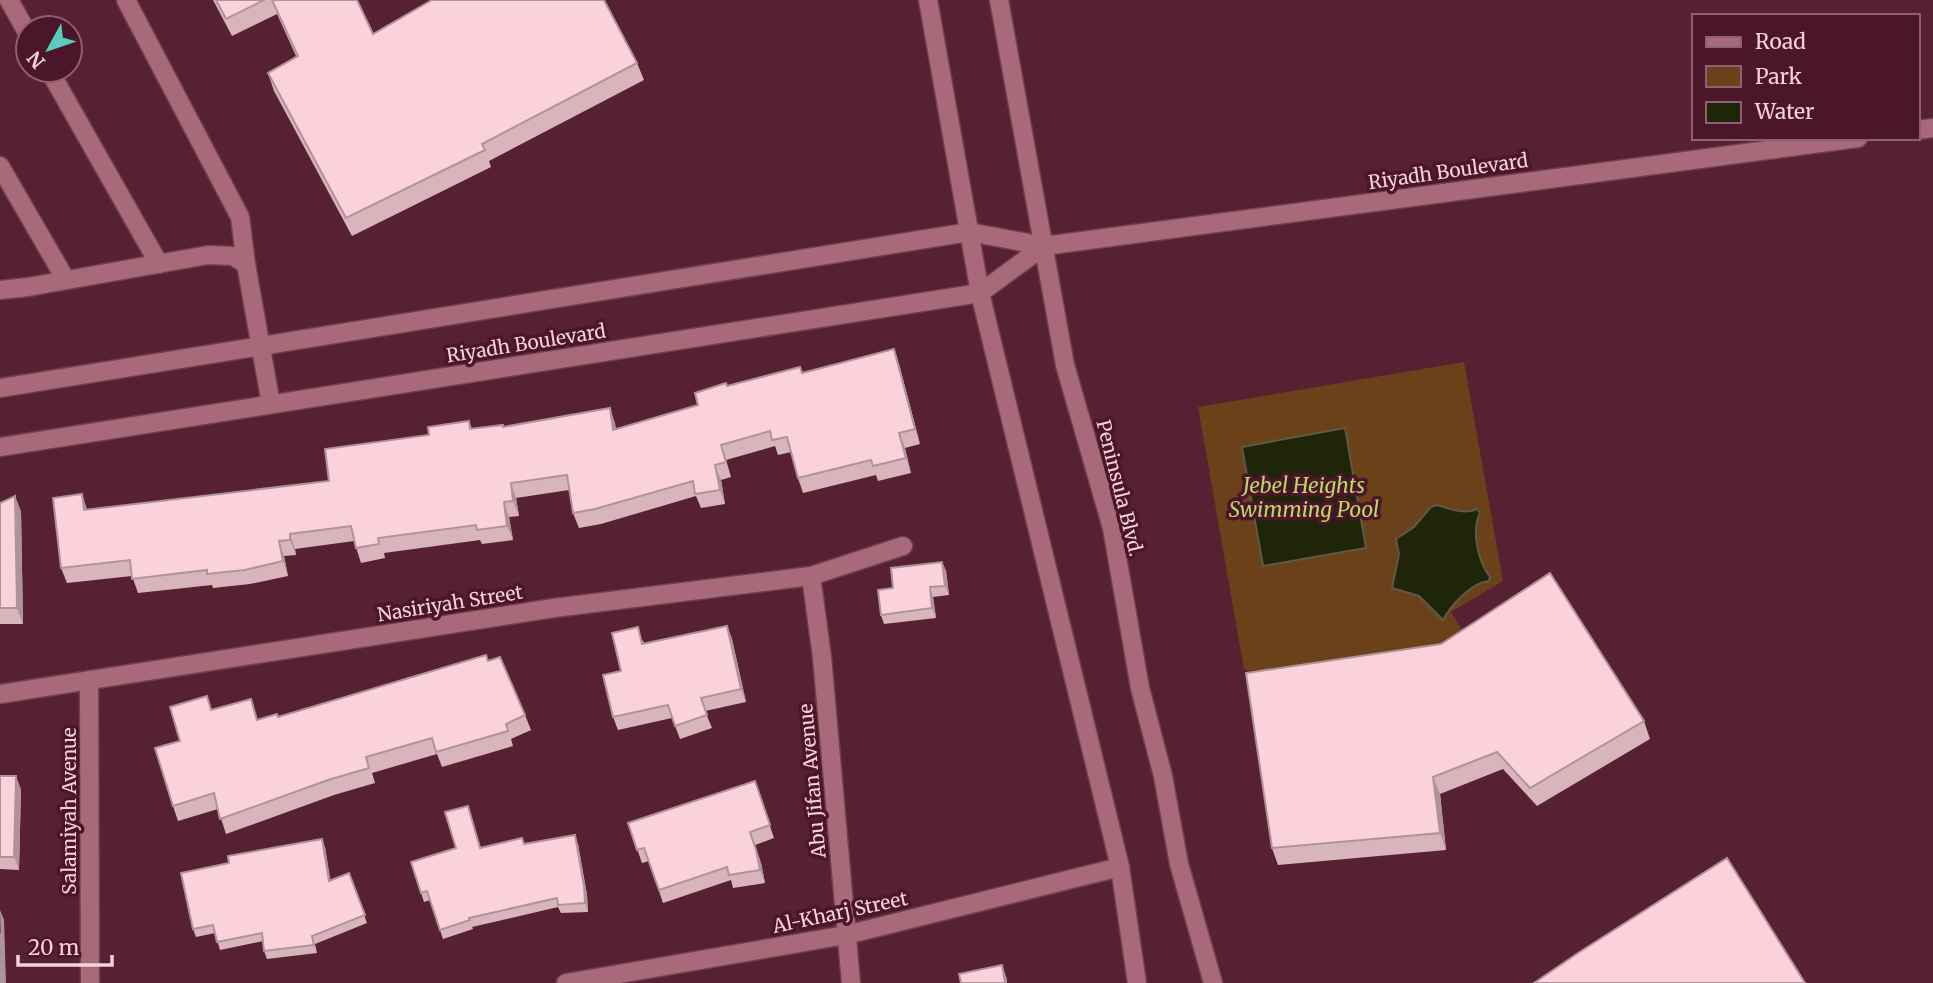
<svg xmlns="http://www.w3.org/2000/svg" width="1933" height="983" font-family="Merriweather,serif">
<rect width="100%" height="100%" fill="#572133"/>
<!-- green -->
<path fill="#6a4119" d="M1464 362 1503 581 1451 612 1462 630 1445 648 1249 671 1244 669 1198 407Z"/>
<!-- water -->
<g fill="#1e2509" stroke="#5f5948" stroke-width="2">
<path d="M1345 428 1366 548 1263 566 1242 447Z"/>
<path d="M1437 505C1450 509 1465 515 1477 509L1480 513C1471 531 1478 561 1490 577L1489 581C1472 582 1451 605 1443 620L1419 596 1392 588 1399 554 1396 539 1414 527 1431 507Z"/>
</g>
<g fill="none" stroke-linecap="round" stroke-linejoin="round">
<!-- street casing -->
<g stroke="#6f3f51" stroke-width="21">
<g id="street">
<path d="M9 0 28 34"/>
<path d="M126 0 240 217 246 264 271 404"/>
<path d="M49 70 159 264"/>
<path d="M1917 130 1933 128"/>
<path d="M0 166 66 280"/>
<path d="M1044 246 1858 138"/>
<path d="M0 290 28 287 208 255 233 256 246 264"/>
<path d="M811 576 822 657 851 983"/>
<path d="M89 680 90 983"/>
<path d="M0 694 554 608 811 576 903 546"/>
<path d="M566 983 846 935 1120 867"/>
</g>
</g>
<!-- secondary casing -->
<g stroke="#6f3f51" stroke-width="21">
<g id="secondary">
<path d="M928 0 980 293 1120 867 1137 983"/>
<path d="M999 0 1065 365 1112 528 1140 688 1163 776 1179 864 1213 983"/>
<path d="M0 388 969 232 1044 246 980 293 0 447"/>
</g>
</g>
<!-- street -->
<use href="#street" stroke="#a86a7b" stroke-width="18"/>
<!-- secondary -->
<use href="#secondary" stroke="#a86a7b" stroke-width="18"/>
</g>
<!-- wall -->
<g fill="#d8b5bd">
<path d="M213 0H357L373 34 637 63 644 80 489 161 491 167 352 236 274 91 268 73 296 56 277 14 232 36Z"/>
<path d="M899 364 920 444 905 448 911 473 878 481 876 475 803 493 798 478 791 452 778 455 775 446 726 460 731 477 721 480 725 504 701 508 696 496 601 524 579 528 573 513 569 490 516 498 519 516 509 517 513 540 482 544 480 540 384 553 385 558 361 563 354 541 295 549 296 555 284 556 288 576 250 584 213 588 212 585 138 593 132 576 67 583 61 568 87 510 329 481 429 435 469 421 472 429 503 427 610 408 616 429 698 405 727 386 803 373Z"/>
<path d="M15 496 21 512 23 624H0V503Z"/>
<path d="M942 562 946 571 949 595 933 597 936 618 884 624 881 615 893 588Z"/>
<path d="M727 626 732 639 746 702 705 711 712 728 680 739 672 718 618 730 613 717 621 671 643 640 644 644Z"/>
<path d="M488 661 525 715 531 730 511 739 513 746 442 767 437 754 372 773 375 783 334 795 226 834 218 809 178 821 173 806 180 741 207 696 212 710 258 719 278 717Z"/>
<path d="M1246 673 1644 721 1650 739 1537 806 1503 769 1440 794 1446 850 1278 865 1272 848Z"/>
<path d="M0 776 21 789 19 870 0 869Z"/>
<path d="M755 781 774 838 755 845 761 863 765 883 733 888 731 880 663 903 649 861 642 863 628 823Z"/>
<path d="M468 806 481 848 524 844H578L587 895 588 912 561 913 558 907 472 927 473 929 443 939 430 900 424 902 411 862 456 848Z"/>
<path d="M325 847 330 881 349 873 367 923 315 944 317 953 267 959 264 951 263 941 220 950 215 933 196 937 193 929Z"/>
</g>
<!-- shaded-wall -->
<g fill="#b0939a">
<path d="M894 349 899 364 920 444 915 429Z"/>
<path d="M610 408 615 423 619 444 613 430Z"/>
<path d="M899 433 905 448 911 473 906 458Z"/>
<path d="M715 465 721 480 725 504 720 490Z"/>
<path d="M511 483 516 498 519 516 513 501Z"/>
<path d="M82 494 87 509 84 510Z"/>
<path d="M15 496 21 512 23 624 17 608Z"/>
<path d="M504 502 509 517 513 540 507 526Z"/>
<path d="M290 534 295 549 296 555 290 540Z"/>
<path d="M279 541 284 556 288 576 283 561Z"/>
<path d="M942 562 946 571 949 595 945 586Z"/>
<path d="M930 587 933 597 936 618 932 608Z"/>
<path d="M727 626 732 639 746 702 741 689Z"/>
<path d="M16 776 21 789 19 870 14 857Z"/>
<path d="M1433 777 1440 794 1446 850 1440 833Z"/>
<path d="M750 832 761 863 765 883 760 870Z"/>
<path d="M575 835 578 844 587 895 588 912 585 903Z"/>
<path d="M322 839 325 847 332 889 329 881Z"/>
<path d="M0 910 4 920 6 983H2Z"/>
<path d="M1002 965 1007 979V983H1005Z"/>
</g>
<!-- building -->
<g fill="#fbd2dc" stroke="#b0939a" stroke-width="2">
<path d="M216 0H264L226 19Z"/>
<path d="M272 0H357L373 34 432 0H604L637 63 482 144 485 150 346 218 268 73 298 56Z"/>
<path d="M894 349 915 429 899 433 906 458 873 466 871 460 798 478 787 437 772 440 770 431 721 445 726 462 715 465 720 490 695 494 693 481 595 509 573 513 567 475 511 483 513 501 504 502 507 526 477 530 476 525 378 538 379 544 356 548 351 526 290 534V540L279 541 283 561 245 570 207 574V570L132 579 130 560 61 568 53 498 82 494 84 510 329 481 325 449 429 435 428 427 469 421 470 429 503 425V427L610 408 613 430 698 405 695 393 726 383 727 386 800 367 802 373Z"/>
<path d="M15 496 17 608H0V503Z"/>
<path d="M942 562 945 586 930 587 932 608 881 615 878 590 893 588 891 568Z"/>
<path d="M1550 573 1644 721 1530 788 1497 752 1433 777 1440 833 1272 848 1246 673 1441 644Z"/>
<path d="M727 626 741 689 701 698 707 715 675 726 668 705 613 717 603 675 621 671 612 633 638 627 642 644Z"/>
<path d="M486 655 488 661 500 657 525 715 506 724 508 731 436 752 432 738 366 757 369 768 328 780 220 819 214 793 173 806 155 748 180 741 170 707 207 696 211 710 251 699 257 720 277 714 278 717Z"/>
<path d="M0 776H16L14 857H0Z"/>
<path d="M755 781 770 825 750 832 756 850 760 870 729 875 727 867 659 890 644 848 637 850 628 823Z"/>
<path d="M468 806 480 848 522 838 524 844 575 835 584 886 585 903 558 905 557 898 469 918 470 920 440 930 427 891 421 893 411 862 456 848 445 812Z"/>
<path d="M322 839 329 881 349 873 365 915 312 936 314 945 264 951 262 933 217 942 213 925 193 929 181 873 229 863 228 856Z"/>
<path d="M1727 858 1805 983H1534L1578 953Z"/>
<path d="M0 933 2 983H0Z"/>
<path d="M1002 965 1005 983H961L959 974Z"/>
</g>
<g text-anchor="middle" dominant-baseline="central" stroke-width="7" stroke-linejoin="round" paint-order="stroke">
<!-- street labels -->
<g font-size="19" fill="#f6d2db" stroke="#4b1629">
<text transform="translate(1448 171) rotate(-8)">Riyadh Boulevard</text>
<text transform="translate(526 343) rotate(-9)">Riyadh Boulevard</text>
<text transform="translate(1120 488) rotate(76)">Peninsula Blvd.</text>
<text transform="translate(450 603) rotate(-9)">Nasiriyah Street</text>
<text transform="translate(812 781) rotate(-95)">Abu Jifan Avenue</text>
<text transform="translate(69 811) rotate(-90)">Salamiyah Avenue</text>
<text transform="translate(840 912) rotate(-12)">Al-Kharj Street</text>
</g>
<!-- water labels -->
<g font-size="21" font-style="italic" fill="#bad964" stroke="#4b1629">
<text x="1304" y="485">Jebel Heights<tspan x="1304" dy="24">Swimming Pool</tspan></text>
</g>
</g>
<!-- legend -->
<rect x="1692" y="14" width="228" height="126" fill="#4b1629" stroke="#8f6170" stroke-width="2"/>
<rect x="1706" y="37" width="35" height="10" fill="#a86a7b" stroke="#8f6170" stroke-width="2"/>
<text x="1755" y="49" font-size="21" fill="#f6d2db">Road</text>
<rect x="1706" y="66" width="35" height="21" fill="#6a4119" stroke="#8f6170" stroke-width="2"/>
<text x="1755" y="84" font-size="21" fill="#f6d2db">Park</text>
<rect x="1706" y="102" width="35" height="21" fill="#1e2509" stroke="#8f6170" stroke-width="2"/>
<text x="1755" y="119" font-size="21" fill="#f6d2db">Water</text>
<!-- north arrow -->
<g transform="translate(49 49) rotate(230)"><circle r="33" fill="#4b1629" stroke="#8f6170" stroke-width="2"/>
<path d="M0-5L12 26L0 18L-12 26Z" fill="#5acebd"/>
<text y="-10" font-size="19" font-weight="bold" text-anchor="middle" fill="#f6d2db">N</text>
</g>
<!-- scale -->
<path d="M18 955v10h94v-10" fill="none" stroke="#f6d2db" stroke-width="3.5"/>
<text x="28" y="955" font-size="21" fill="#f6d2db" stroke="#4b1629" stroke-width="5" paint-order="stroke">20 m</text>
</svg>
